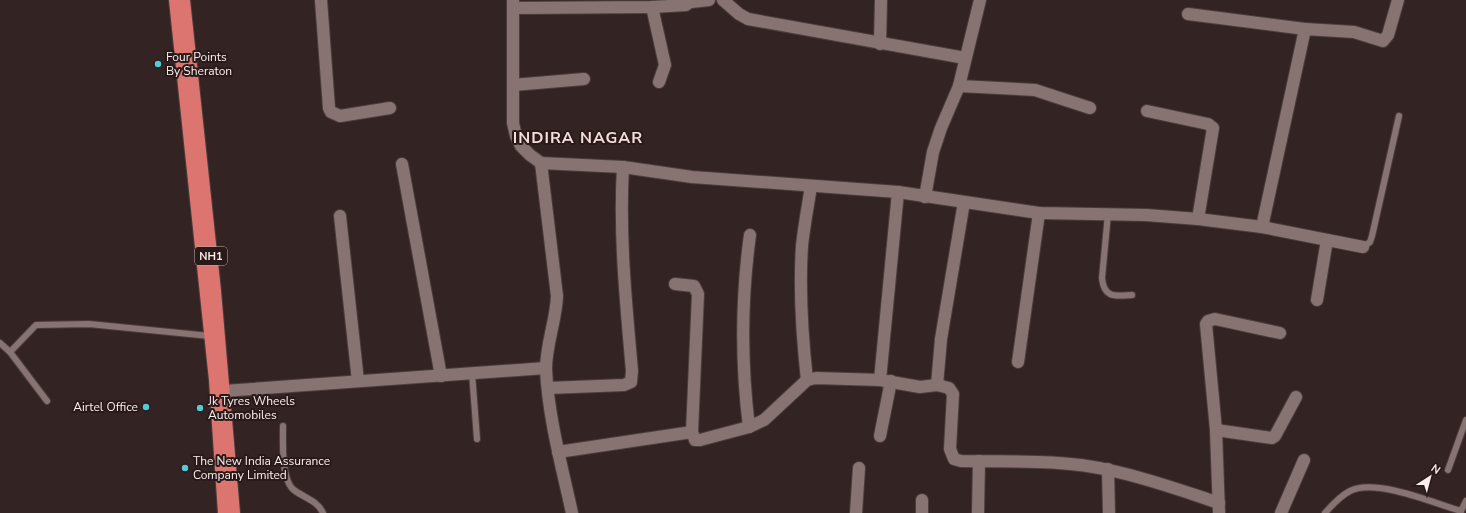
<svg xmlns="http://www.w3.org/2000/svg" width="1466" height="513" font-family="'Nunito Sans',sans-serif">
<rect width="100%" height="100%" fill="#332322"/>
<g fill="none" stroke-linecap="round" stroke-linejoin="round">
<!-- service casing -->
<g stroke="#4b3e3d" stroke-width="8">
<g id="service">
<path d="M1108 214 1102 278C1104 299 1116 296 1132 295"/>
<path d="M1363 247 1370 242 1372 236 1399 116"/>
<path d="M0 343 10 352 36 325 89 324 210 336"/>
<path d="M10 352 47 401"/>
<path d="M472 373 477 439"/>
<path d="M283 426C283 442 281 480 294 490 304 498 317 500 323 513"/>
<path d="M1448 470 1466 420"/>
<path d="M1325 513C1332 505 1340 496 1350 491 1376 478 1433 503 1461 511"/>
<path d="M1460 513 1466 501"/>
</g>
</g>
<!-- minor casing -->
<g stroke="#4b3e3d" stroke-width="14">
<g id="minor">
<path d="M321 0 329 108 331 112 340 116 390 108"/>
<path d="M513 0V123L516 136 521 146 530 155 541 163 623 167 692 177 898 192 1039 213 1146 215 1198 219 1262 227 1363 247"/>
<path d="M723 0 739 14 748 19 965 58"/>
<path d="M691 2 709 0"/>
<path d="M652 7 665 65 659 82"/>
<path d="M513 8 652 7 686 5 692 0"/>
<path d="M1188 14 1305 29"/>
<path d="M880 44 881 0"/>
<path d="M513 85 584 79"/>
<path d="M959 86 1035 90 1090 108"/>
<path d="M1147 111 1208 124 1213 128 1198 219"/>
<path d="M541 163 557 296C556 321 546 344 546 369 548 416 562 467 572 513"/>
<path d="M402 164 441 376"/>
<path d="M925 197 933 152 941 128 959 86 980 0"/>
<path d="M340 216 358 381"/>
<path d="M1262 227 1305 29 1354 32 1383 41 1388 35 1398 0"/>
<path d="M675 284 694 286 698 294 692 432"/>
<path d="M1317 300 1327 240"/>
<path d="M1018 362 1039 213"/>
<path d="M807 380C802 335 799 291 802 246 804 226 808 206 811 186"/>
<path d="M880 380 898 192"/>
<path d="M937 385 941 339 964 202"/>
<path d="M548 388 624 385 631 382 632 371C626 303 619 235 623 167"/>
<path d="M224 391 546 368"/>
<path d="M749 427C741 363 741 300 750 235"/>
<path d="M1216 430 1272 438 1275 436 1296 397"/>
<path d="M880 436 891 381"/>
<path d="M558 452 692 432 695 440H700L749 427 764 420 807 380 816 378 880 380 920 387 937 385 949 388 953 394 950 449 954 459 961 461C1010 462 1061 459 1109 470 1147 478 1183 491 1219 503"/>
<path d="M1108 469 1109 513"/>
<path d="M856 513 859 468"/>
<path d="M922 513V500"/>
<path d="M978 513 979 461"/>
<path d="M1219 513 1216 430 1206 324 1208 321 1215 319 1280 333"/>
<path d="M1281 513 1304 460"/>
</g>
</g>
<!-- trunk casing -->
<g stroke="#4b3e3d" stroke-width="14">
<g id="trunk">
<path d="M175 0 215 380 224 513"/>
<path d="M184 0 215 291 234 513"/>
</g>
</g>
<!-- service -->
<use href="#service" stroke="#877472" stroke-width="6"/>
<!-- minor -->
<use href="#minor" stroke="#877472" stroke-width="12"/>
<!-- trunk -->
<use href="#trunk" stroke="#dc7570" stroke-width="12"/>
</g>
<!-- markers -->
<g fill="#52cbd8" stroke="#291a19" stroke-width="1.5">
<circle cx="158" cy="64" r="4"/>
<circle cx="146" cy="407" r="4"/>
<circle cx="200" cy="408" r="4"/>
<circle cx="185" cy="468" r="4"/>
</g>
<g text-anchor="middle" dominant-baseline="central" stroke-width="4" stroke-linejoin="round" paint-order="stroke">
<!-- shield labels -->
<rect fill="#291a19" stroke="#bbaead" stroke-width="1" x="195" y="247" width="32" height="18" rx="3"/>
<g font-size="11" font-weight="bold" fill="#f9eeed">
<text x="211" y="256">NH1</text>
</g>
<!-- poi labels -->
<g font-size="12" fill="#f9eeed" stroke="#291a19" text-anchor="start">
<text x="166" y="57">Four Points<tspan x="166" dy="14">By Sheraton</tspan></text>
<text x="208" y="401">Jk Tyres Wheels<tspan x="208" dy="14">Automobiles</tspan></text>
<text x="138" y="407" text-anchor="end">Airtel Office</text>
<text x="193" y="461">The New India Assurance<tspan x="193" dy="14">Company Limited</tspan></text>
</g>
<!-- district labels -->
<g font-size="16" font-weight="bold" letter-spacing="1" fill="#f4dedc" stroke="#291a19">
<text x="578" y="138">INDIRA NAGAR</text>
</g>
</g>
<!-- north arrow -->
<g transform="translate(1430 477) rotate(36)" stroke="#291a19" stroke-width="3" paint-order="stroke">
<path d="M0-3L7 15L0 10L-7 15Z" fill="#f9eeed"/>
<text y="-6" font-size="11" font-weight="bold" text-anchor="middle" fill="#f9eeed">N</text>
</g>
</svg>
